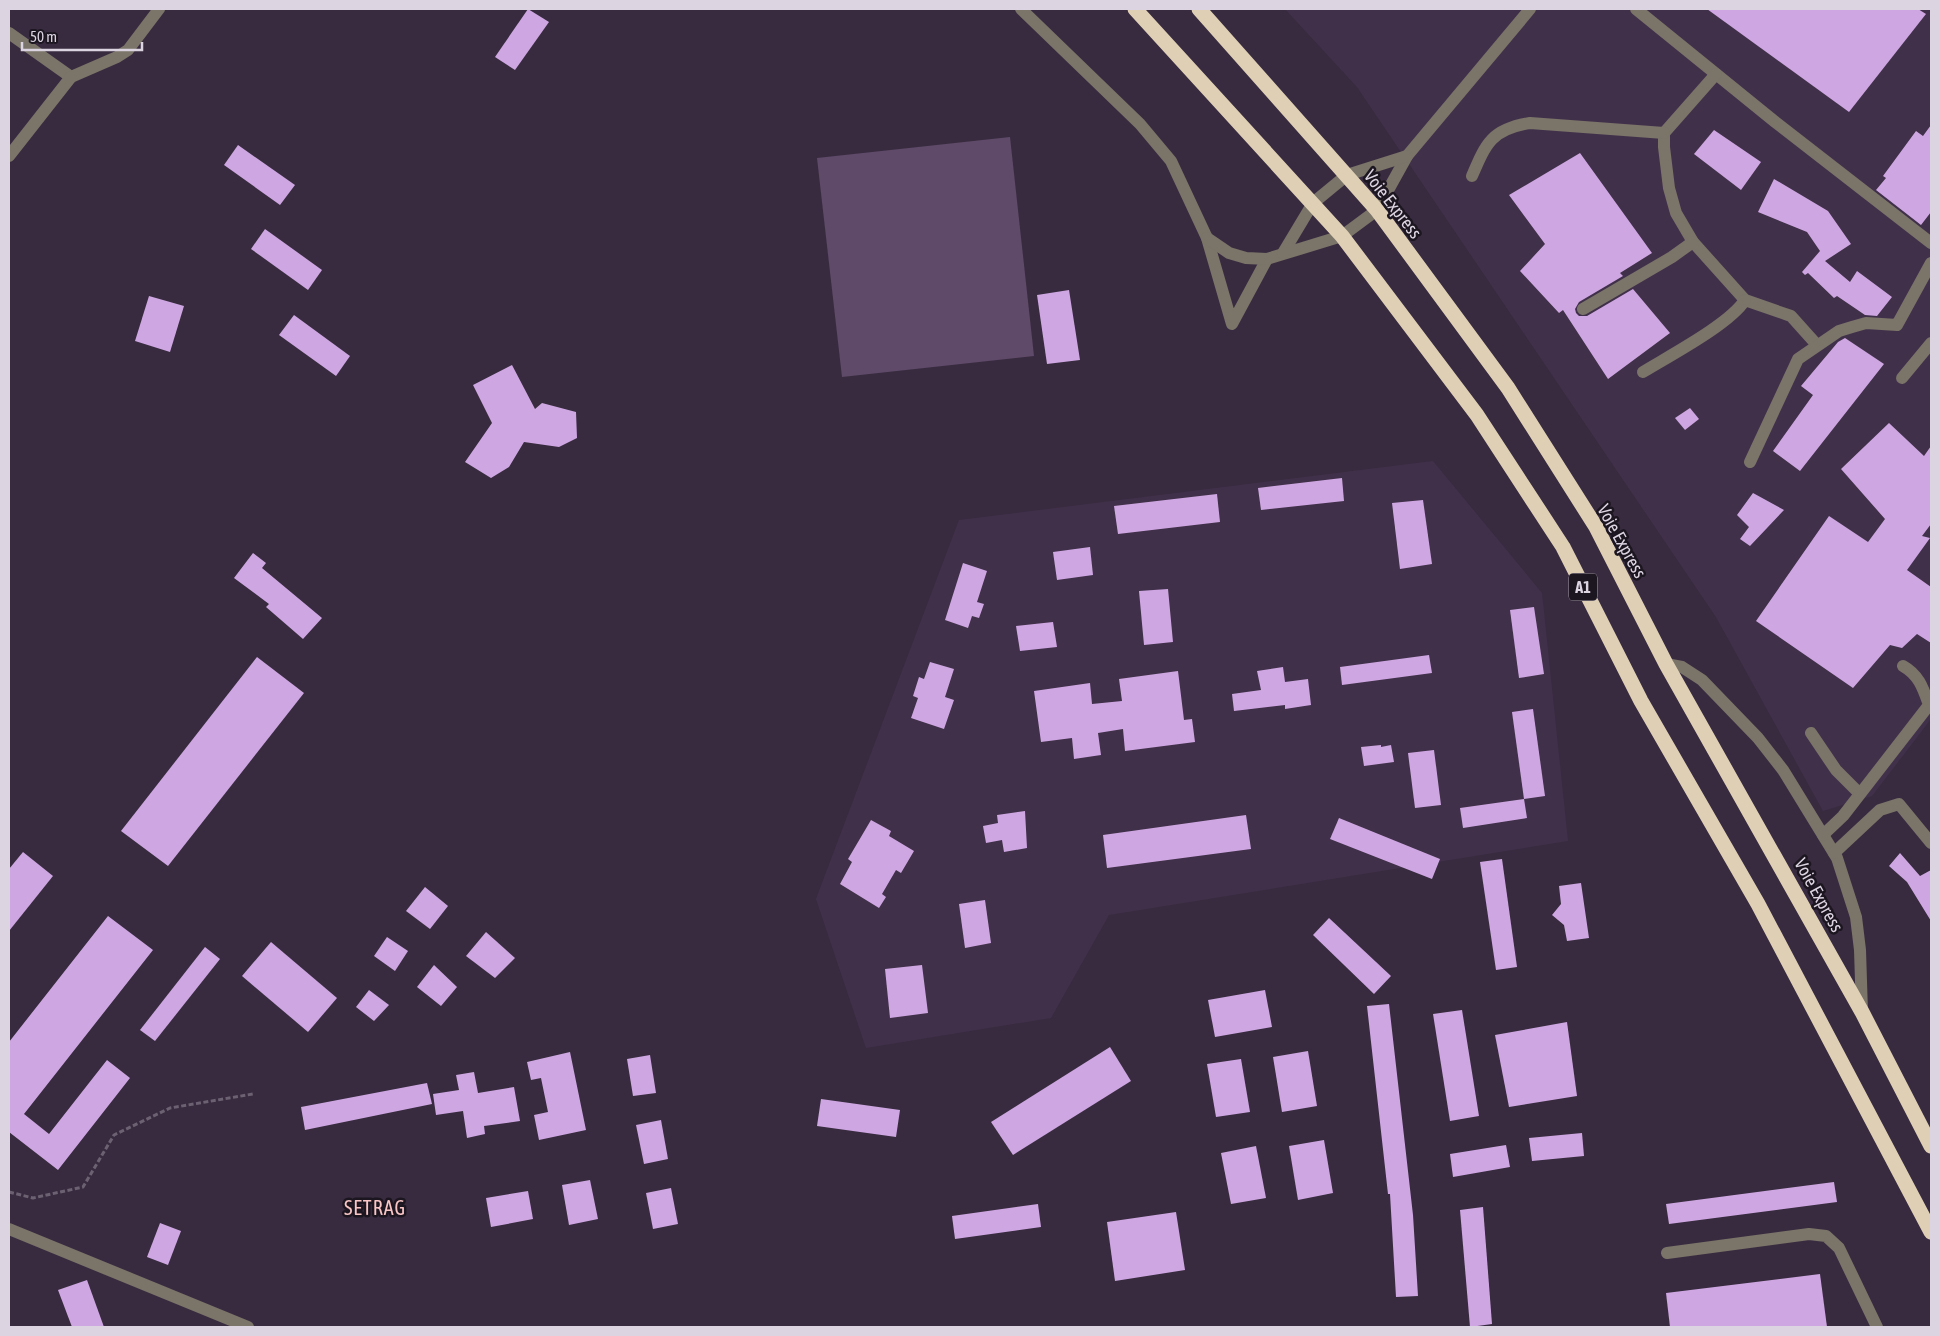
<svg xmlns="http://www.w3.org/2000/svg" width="1940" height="1336" font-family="'Asap Condensed',sans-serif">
<rect width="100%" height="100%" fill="#382b3f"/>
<!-- built -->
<g fill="#41304a">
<path d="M1285 9H1931V719L1872 796 1823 811 1716 617 1357 87Z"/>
<path d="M1433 461 1542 593 1568 841 1109 915 1051 1018 866 1048 816 899 959 520Z"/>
</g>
<!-- green -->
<path fill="#5f4a69" d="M1010 137 1034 356 842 377 817 158Z"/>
<!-- building -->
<g fill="#cea7e2">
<path d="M528 9 549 22 515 70 495 57Z"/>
<path d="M1707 9H1918L1926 14 1849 112Z"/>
<path d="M1931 125V212L1921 225 1876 190 1886 178 1883 176 1916 131 1923 136Z"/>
<path d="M1714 130 1761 162 1741 190 1694 154Z"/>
<path d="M238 145 295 185 280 205 224 165Z"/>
<path d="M1580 153 1652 253 1620 273 1623 276 1579 302 1575 309 1576 313 1579 316H1587L1633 289 1670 333 1608 379 1563 310 1559 313 1520 271 1545 244 1509 195Z"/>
<path d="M1774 179 1828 211 1851 244 1825 261 1850 282 1857 271 1892 297 1877 316 1865 315 1837 296 1834 298 1808 273 1805 275 1802 272 1820 251 1807 232 1758 212Z"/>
<path d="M265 229 322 270 308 290 251 249Z"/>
<path d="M1069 290 1080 360 1047 364 1037 295Z"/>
<path d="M149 296 184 306 170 352 135 341Z"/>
<path d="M294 315 350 356 336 376 279 335Z"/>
<path d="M1845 338 1884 364 1800 471 1773 451 1813 395 1801 386 1838 342Z"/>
<path d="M512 365 535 409 542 403 576 412 577 438 559 447 524 442 509 467 491 478 465 462 492 423 473 385Z"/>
<path d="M1690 408 1699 419 1685 430 1675 418Z"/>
<path d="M1889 423 1924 456 1931 446V524L1922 536 1930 538 1907 570 1931 587V643L1917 634 1902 648 1890 645 1853 688 1756 621 1829 516 1868 542 1885 519 1841 469Z"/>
<path d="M1342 478 1344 501 1261 510 1258 488Z"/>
<path d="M1753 493 1784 510 1750 546 1740 539 1749 527 1737 515Z"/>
<path d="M1217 494 1220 522 1118 534 1114 506Z"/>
<path d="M1423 500 1432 564 1400 569 1392 503Z"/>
<path d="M1090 547 1093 575 1057 580 1053 552Z"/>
<path d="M253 553 266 563 262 568 322 618 303 639 266 607 269 604 234 578Z"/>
<path d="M963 563 987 571 977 602 984 604 979 618 972 616 968 628 945 620Z"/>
<path d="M1168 589 1173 642 1144 645 1139 591Z"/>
<path d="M1534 607 1544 674 1519 678 1510 610Z"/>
<path d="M1053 622 1057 647 1020 651 1016 626Z"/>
<path d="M1429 655 1432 673 1342 685 1340 667Z"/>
<path d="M257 657 304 693 168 866 121 831Z"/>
<path d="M930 662 954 669 945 697 954 700 944 729 911 718 918 698 913 696 919 677 924 679Z"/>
<path d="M1283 667 1285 682 1308 679 1311 705 1285 709V705L1234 711 1232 694 1261 690 1257 671Z"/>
<path d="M1178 671 1184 720 1192 719 1195 742 1125 751 1123 729 1098 733 1101 755 1074 759 1072 738 1041 742 1034 691 1090 683 1092 704 1122 701 1119 679Z"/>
<path d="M1533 709 1545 796 1524 799 1512 712Z"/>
<path d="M1381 745V747L1391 745 1394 762 1364 766 1361 747Z"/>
<path d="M1434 750 1441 805 1415 808 1408 753Z"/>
<path d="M1524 799 1527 818 1463 828 1460 808Z"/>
<path d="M1025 811 1027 848 1004 852 1002 840 986 843 983 826 998 823 997 815Z"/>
<path d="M1246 815 1251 849 1107 868 1103 835Z"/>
<path d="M1339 818 1440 859 1432 879 1330 839Z"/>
<path d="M871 820 891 831 889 836 914 851 901 873 896 870 882 894 886 897 879 908 840 884 852 862 848 859Z"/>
<path d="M23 852 53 876 9 931V869Z"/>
<path d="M1900 853 1920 876 1931 870V921L1907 882 1889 866Z"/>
<path d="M1502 859 1517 967 1496 970 1480 862Z"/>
<path d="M1581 883 1589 938 1567 941 1564 925 1552 915 1561 904 1559 886Z"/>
<path d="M425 887 448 906 430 929 406 911Z"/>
<path d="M985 900 991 943 965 948 959 904Z"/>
<path d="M108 916 153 950 24 1114 49 1134 107 1060 130 1078 58 1170 9 1132V1042Z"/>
<path d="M1329 918 1391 976 1374 994 1313 935Z"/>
<path d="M486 932 515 958 495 978 466 956Z"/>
<path d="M387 937 408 951 395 971 374 956Z"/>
<path d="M271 942 337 998 308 1032 242 976Z"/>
<path d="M205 947 220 959 155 1041 140 1030Z"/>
<path d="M434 965 457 987 441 1006 417 987Z"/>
<path d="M922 965 928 1013 890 1018 885 969Z"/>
<path d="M369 990 389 1005 374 1021 356 1007Z"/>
<path d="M1265 990 1272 1027 1215 1037 1208 1000Z"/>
<path d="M1389 1004 1413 1215 1418 1296 1396 1297 1390 1194H1388L1367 1006Z"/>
<path d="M1462 1010 1479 1116 1450 1121 1433 1014Z"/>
<path d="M1567 1022 1577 1096 1509 1107 1495 1035Z"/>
<path d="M1110 1047 1131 1081 1013 1155 991 1122Z"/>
<path d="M1308 1051 1317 1106 1282 1112 1273 1057Z"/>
<path d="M570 1052 586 1130 539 1140 534 1115 548 1112 541 1078 531 1080 527 1062Z"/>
<path d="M650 1055 656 1093 633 1096 627 1059Z"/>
<path d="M1241 1059 1250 1112 1216 1117 1207 1064Z"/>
<path d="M474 1072 478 1093 514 1087 520 1121 484 1126 485 1134 467 1138 463 1111 436 1115 433 1094 459 1090 456 1075Z"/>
<path d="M427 1083 432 1104 305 1130 301 1107Z"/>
<path d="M821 1099 900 1110 896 1137 817 1126Z"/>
<path d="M661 1120 668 1159 644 1164 636 1125Z"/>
<path d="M1582 1133 1584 1156 1532 1161 1529 1138Z"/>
<path d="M1324 1140 1333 1193 1298 1200 1289 1146Z"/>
<path d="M1506 1145 1510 1167 1453 1177 1450 1154Z"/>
<path d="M1256 1146 1266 1198 1231 1204 1221 1153Z"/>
<path d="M590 1180 598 1219 569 1225 562 1185Z"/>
<path d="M1834 1182 1837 1202 1669 1224 1666 1204Z"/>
<path d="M671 1188 678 1224 653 1229 646 1193Z"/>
<path d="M528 1191 533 1219 491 1227 486 1198Z"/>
<path d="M1038 1204 1041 1227 955 1239 952 1216Z"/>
<path d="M1483 1207 1492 1324 1470 1327 1460 1210Z"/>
<path d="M1176 1212 1185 1270 1115 1281 1107 1222Z"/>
<path d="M160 1223 181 1231 168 1265 147 1257Z"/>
<path d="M1820 1274 1827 1327H1670L1666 1293Z"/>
<path d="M87 1280 104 1327H72L58 1290Z"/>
</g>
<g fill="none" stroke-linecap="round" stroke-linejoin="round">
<!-- path -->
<path stroke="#6c6173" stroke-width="3" stroke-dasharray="5 2.5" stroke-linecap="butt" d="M9 1192 33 1198 83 1187 114 1135 170 1108 253 1094"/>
<!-- minor -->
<g stroke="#7a7469" stroke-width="12">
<path d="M1021 9 1140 124 1171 161 1207 238 1232 324 1267 259"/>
<path d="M1636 9 1774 121 1931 243"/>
<path d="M9 33 71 77"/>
<path d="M1716 74 1664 133V147L1669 188 1676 213 1693 242 1745 300 1791 316 1817 345"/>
<path d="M9 156 71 77 117 57 128 50 159 9"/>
<path d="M1472 176C1486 143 1492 129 1530 123L1664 133"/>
<path d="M1207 238 1229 253 1246 258 1267 259 1342 236 1377 210 1407 156 1530 9"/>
<path d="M1283 253 1313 203 1347 175 1407 156"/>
<path d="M1583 309 1672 257 1693 242"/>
<path d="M1643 372C1669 356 1730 324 1745 300"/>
<path d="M1902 378 1931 343"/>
<path d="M1750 462 1798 359 1839 331 1852 327 1866 323 1897 325 1931 263"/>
<path d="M1666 664 1682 667 1702 680 1758 738 1783 770 1837 858 1856 917 1860 950 1862 1012"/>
<path d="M1811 733 1836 770 1859 793"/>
<path d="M1823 835 1843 816 1929 705C1923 688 1919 675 1903 666"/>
<path d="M1834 853 1880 810 1899 804 1931 843"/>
<path d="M9 1229 248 1327"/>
<path d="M1667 1253 1809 1234 1826 1236 1839 1248 1877 1327"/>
</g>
<!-- highway -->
<g stroke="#dfd0b5" stroke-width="15">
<path d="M1135 9 1342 236 1477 415 1563 547 1641 701 1758 904 1931 1232"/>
<path d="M1199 9 1377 210 1508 388 1596 527 1666 664 1862 1012 1931 1146"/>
</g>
</g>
<g text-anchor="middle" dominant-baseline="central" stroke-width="5" stroke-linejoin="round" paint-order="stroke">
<!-- shield labels -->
<rect fill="#1c1620" stroke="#a29ba7" stroke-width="1" x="1569" y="573.5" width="28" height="27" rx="4"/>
<g font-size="16" font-weight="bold" fill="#dcd4e1">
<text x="1583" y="587">A1</text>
</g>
<!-- street labels -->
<g font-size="18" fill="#dcd4e1" stroke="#1c1620">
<text transform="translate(1393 204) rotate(52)">Voie Express</text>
<text transform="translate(1622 541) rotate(61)">Voie Express</text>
<text transform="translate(1819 895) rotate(61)">Voie Express</text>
</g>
<!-- quarter labels -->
<g font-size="20" letter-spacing="1" fill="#f9c5c5" stroke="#1c1620">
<text x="375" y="1207">SETRAG</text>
</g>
</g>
<!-- border -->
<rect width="1940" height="1336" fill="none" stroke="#dcd4e1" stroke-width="20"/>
<!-- scale -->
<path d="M22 42v8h120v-8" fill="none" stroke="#dcd4e1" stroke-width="2.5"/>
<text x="30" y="42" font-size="15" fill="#dcd4e1" stroke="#1c1620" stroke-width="4" paint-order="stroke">50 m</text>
</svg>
